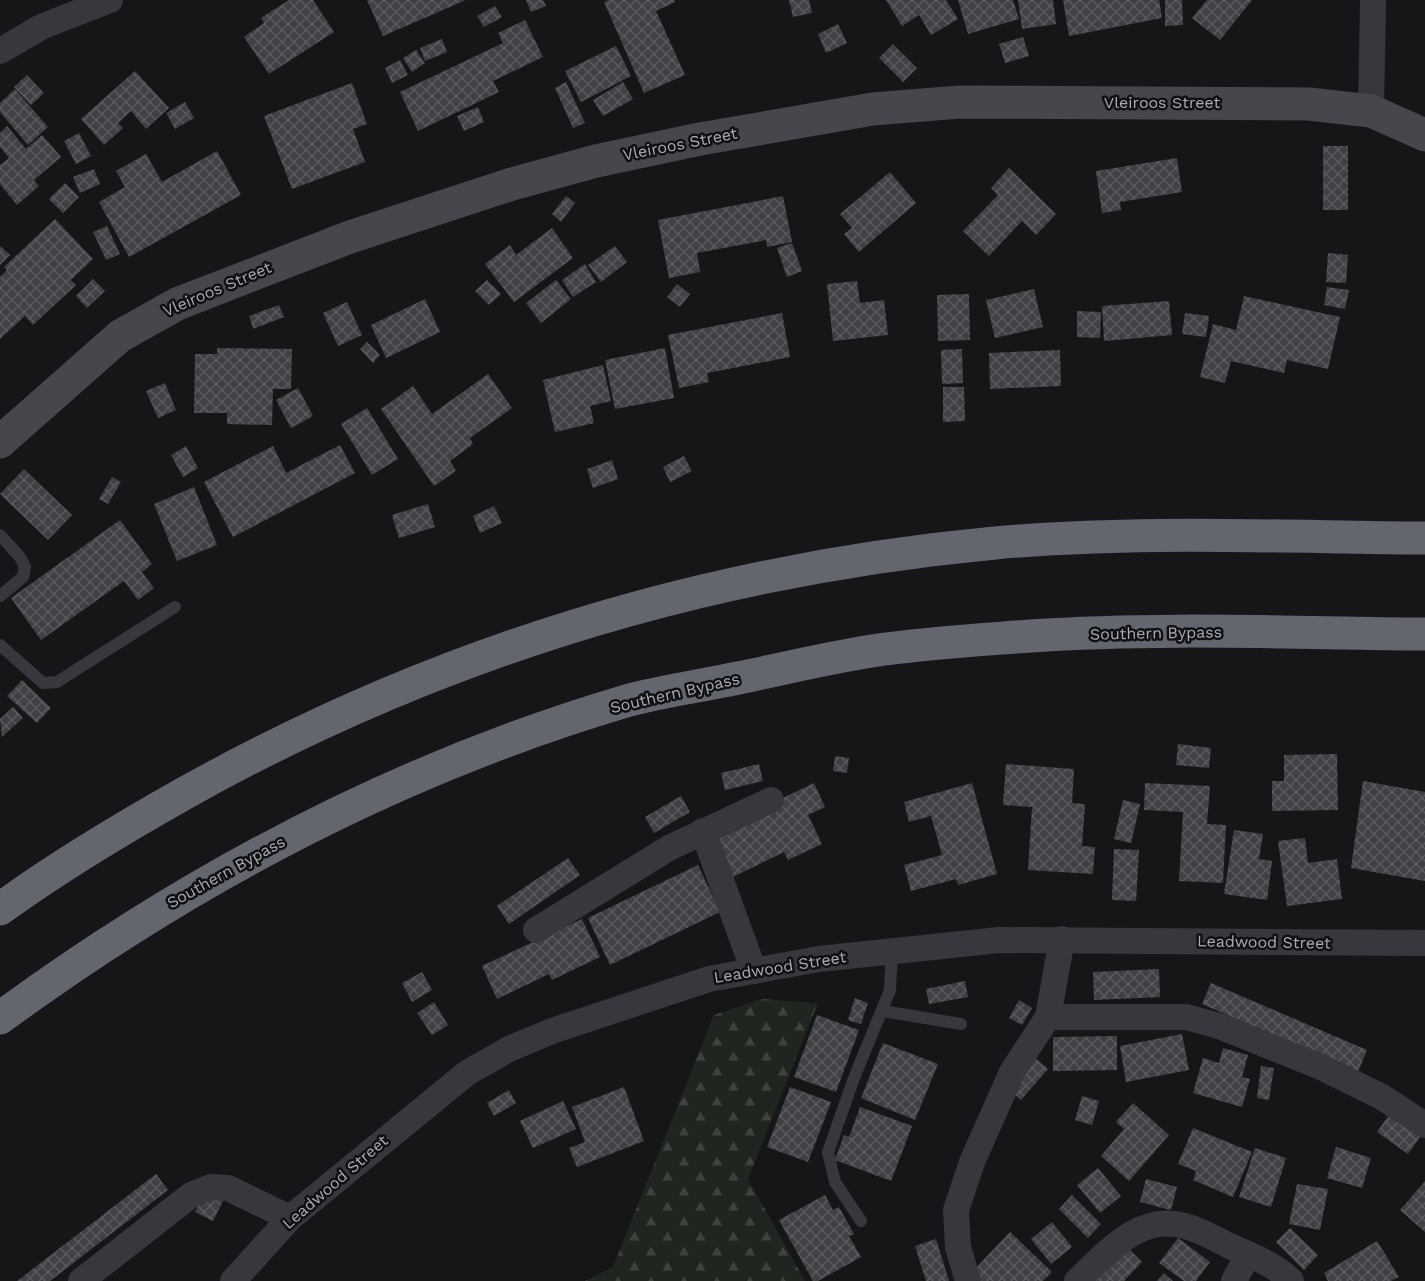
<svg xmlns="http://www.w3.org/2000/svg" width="1425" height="1281" font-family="'Work Sans',sans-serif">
<defs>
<pattern id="forest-firs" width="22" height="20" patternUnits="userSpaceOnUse" patternTransform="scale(1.5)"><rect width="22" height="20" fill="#1e261f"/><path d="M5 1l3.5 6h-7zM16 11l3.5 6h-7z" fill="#3c433d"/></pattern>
<pattern id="building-cross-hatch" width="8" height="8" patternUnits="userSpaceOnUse" patternTransform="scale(1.5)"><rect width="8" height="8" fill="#404145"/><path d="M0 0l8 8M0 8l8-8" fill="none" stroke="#595a5e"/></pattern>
</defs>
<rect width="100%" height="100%" fill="#161618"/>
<!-- forest -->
<path fill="url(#forest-firs)" d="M761 999 818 1003 748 1179 805 1281H585L613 1267 714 1015Z"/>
<!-- building -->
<g fill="url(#building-cross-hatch)">
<path d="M289 0H313L334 32 269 74 244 37 264 23 261 18Z"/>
<path d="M367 0H466L383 36Z"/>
<path d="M526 0H543L546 6 531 12Z"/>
<path d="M609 0H674L675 2 656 11 685 75 644 93 604 2Z"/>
<path d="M789 0H809L812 13 793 17Z"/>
<path d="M886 0H946L958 19 931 35 919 15 902 26Z"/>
<path d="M958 0H1013L1019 19 968 34Z"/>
<path d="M1018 0H1053L1056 24 1022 29Z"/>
<path d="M1063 0H1159L1162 18 1069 36Z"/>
<path d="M1165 0H1182L1183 25 1165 26Z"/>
<path d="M1207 0H1252L1220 40 1192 18Z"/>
<path d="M495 6 502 17 484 27 477 16Z"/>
<path d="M525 20 543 57 493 81 499 92 418 131 400 92 503 43 498 33Z"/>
<path d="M838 24 847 43 826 53 818 34Z"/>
<path d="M1023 37 1029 56 1005 63 999 44Z"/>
<path d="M442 39 447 52 425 61 420 48Z"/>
<path d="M893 44 917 68 903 82 879 58Z"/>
<path d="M616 46 631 76 581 102 565 71Z"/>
<path d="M416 50 425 63 412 72 403 58Z"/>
<path d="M400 60 408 75 392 83 385 68Z"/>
<path d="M135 71 169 108 146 129 131 111 118 123 123 128 104 145 81 119Z"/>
<path d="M27 75 44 93 31 105 14 87Z"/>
<path d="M566 82 585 123 573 128 555 88Z"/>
<path d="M623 82 633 99 603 116 593 100Z"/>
<path d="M352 83 367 124 353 129 365 162 292 189 264 116Z"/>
<path d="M15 89 48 127 28 145 0 112V103Z"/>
<path d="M185 102 194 118 175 129 166 113Z"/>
<path d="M478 107 484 122 464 131 457 116Z"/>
<path d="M7 126 26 149 42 135 61 157 34 180 39 186 17 205 0 184V165L9 158 0 147V133Z"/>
<path d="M79 133 91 156 76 164 64 141Z"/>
<rect x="1323" y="146" width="25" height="64"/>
<path d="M217 151 241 195 129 257 99 202 125 187 116 171 146 154 162 182Z"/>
<path d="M1177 158 1182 192 1120 202 1121 210 1102 213 1096 171Z"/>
<path d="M1009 168 1056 214 1036 235 1022 221 989 256 963 231 998 195 991 188Z"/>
<path d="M94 169 100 184 80 193 73 177Z"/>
<path d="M890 172 916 203 859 252 844 234 852 228 840 214Z"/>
<path d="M65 183 79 197 63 213 49 199Z"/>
<path d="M566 196 575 203 561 222 552 214Z"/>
<path d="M783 196 792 242 767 247 766 240 697 253 700 272 669 278 658 220Z"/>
<path d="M55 219 93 259 71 280 76 285 33 325 25 316 0 339V277L7 270 4 267Z"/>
<path d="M107 226 120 254 106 260 93 232Z"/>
<path d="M552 228 573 258 514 302 485 264 510 245 516 255Z"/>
<path d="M792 243 802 271 787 277 777 248Z"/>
<path d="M0 246 10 255 0 265Z"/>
<path d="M615 246 627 262 601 282 588 265Z"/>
<path d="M1328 253 1348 255 1346 283 1326 282Z"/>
<path d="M585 264 596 282 573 297 562 280Z"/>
<path d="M93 279 105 291 87 308 76 296Z"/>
<path d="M487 280 501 294 489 305 475 291Z"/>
<path d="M556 280 571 299 541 323 526 303Z"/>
<path d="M857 281 860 303 884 300 888 335 833 341 827 284Z"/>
<path d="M677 284 690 294 680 307 667 297Z"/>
<path d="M1327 287 1349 290 1345 309 1324 305Z"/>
<path d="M1034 289 1043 327 995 338 986 300Z"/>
<path d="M969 294 970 340 938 341 937 295Z"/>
<path d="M1244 296 1340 317 1328 369 1287 360 1284 373 1231 361 1225 383 1200 377 1213 324 1236 330Z"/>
<path d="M425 299 440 332 386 358 371 325Z"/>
<path d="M1169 301 1172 335 1104 341 1102 306Z"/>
<path d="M347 302 362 335 338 346 323 313Z"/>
<path d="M279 305 284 317 253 329 249 316Z"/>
<path d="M1077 311 1101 312 1100 338 1077 337Z"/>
<path d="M782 313 790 357 707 373 709 382 679 388 668 335Z"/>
<path d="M1185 313 1209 316 1206 337 1182 334Z"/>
<path d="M367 342 380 355 373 363 360 349Z"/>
<path d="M217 348 292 349 291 389H273L272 425 227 424V413H194L195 354H217Z"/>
<path d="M665 348 674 398 615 409 605 360Z"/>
<path d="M962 349 963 383 942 384 941 350Z"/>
<path d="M1060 350 1061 386 990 389 989 353Z"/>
<path d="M603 365 611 401 590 406 594 423 555 432 543 380Z"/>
<path d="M488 374 512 408 470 438 473 444 450 461 456 471 434 486 381 409 413 386 432 414Z"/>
<path d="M165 383 176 410 158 418 146 391Z"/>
<path d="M943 387H964L965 421 943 422Z"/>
<path d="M298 388 313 416 291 428 276 400Z"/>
<path d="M367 408 398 459 372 475 341 424Z"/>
<path d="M340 445 355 473 233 537 204 482 273 446 286 473Z"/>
<path d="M186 446 198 468 183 477 171 455Z"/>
<path d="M684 456 692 471 670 482 663 467Z"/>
<path d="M612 460 618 479 593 488 587 469Z"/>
<path d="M24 469 72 515 48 540 0 494Z"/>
<path d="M112 477 121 482 108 504 99 499Z"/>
<path d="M194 487 217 545 177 561 154 504Z"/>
<path d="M428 504 435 527 399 538 392 515Z"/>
<path d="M494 506 502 523 480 533 473 516Z"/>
<path d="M120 520 152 564 142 572 154 588 138 600 124 581 41 640 11 598Z"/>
<path d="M22 680 51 708 37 723 7 696Z"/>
<path d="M13 707 23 718 2 737 0 719Z"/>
<path d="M1178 744 1211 748 1209 768 1176 765Z"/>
<path d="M1337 754 1338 810 1272 811V781H1284V755Z"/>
<path d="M835 756 849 758 847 773 833 771Z"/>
<path d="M759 764 763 781 725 790 721 773Z"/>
<path d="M1006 764 1074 769 1072 803 1085 804 1082 846 1095 847 1093 874 1028 870 1032 807 1003 805Z"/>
<path d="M1363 781 1425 792V881L1351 868Z"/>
<path d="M814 783 825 807 808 815 822 844 788 860 784 852 733 877 712 832Z"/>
<path d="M972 783 997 874 958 885 956 879 911 891 904 865 942 855 931 816 909 822 904 802Z"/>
<path d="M1145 783 1210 786 1207 824 1226 825 1223 883 1179 881 1183 812 1144 810Z"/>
<path d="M681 796 690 812 654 833 645 817Z"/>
<path d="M1123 800 1140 804 1131 843 1114 839Z"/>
<path d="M1234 830 1263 834 1259 859 1272 861 1267 900 1224 894Z"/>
<path d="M1305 838 1308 863 1337 859 1342 899 1287 906 1278 841Z"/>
<path d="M1114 849 1139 850 1136 901 1112 900Z"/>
<path d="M568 858 580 875 509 924 497 906Z"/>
<path d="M698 865 720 912 610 965 588 918Z"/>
<path d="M582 919 600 957 552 980 549 974 497 999 482 966Z"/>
<path d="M1159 969 1160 997 1094 1000 1093 972Z"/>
<path d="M422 972 432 990 412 1002 402 983Z"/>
<path d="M965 981 968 997 929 1004 926 989Z"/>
<path d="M1211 983 1367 1050 1358 1072 1202 1004Z"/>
<path d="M855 998 868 1003 861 1024 848 1020Z"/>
<path d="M1019 1000 1032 1008 1022 1025 1009 1018Z"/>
<path d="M434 1002 448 1025 432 1035 417 1013Z"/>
<path d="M817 1015 859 1030 836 1092 794 1077Z"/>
<path d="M1182 1034 1189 1070 1126 1082 1120 1046Z"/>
<path d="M1117 1036V1070L1053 1071V1037Z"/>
<path d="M883 1043 938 1064 915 1120 861 1098Z"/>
<path d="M1223 1048 1248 1055 1242 1077 1250 1079 1242 1107 1193 1093 1203 1058 1219 1063Z"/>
<path d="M1033 1056 1048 1069 1021 1100 1006 1087Z"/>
<path d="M1261 1066 1274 1068 1269 1100 1257 1098Z"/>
<path d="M624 1087 644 1141 577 1167 569 1148 585 1142 572 1107Z"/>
<path d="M790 1087 831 1102 808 1162 767 1147Z"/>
<path d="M509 1090 516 1103 494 1116 487 1103Z"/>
<path d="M1082 1096 1099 1101 1092 1125 1075 1120Z"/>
<path d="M563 1101 576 1129 533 1148 520 1121Z"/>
<path d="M1133 1103 1169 1135 1129 1181 1101 1156 1124 1129 1116 1122Z"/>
<path d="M860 1107 912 1126 891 1181 835 1160 844 1135 849 1137Z"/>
<path d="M1389 1115 1420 1137 1408 1154 1377 1132Z"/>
<path d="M1193 1128 1252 1152 1233 1197 1193 1180 1196 1171 1178 1164Z"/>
<path d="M1336 1147 1371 1158 1362 1188 1327 1178Z"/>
<path d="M1255 1148 1286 1158 1271 1207 1239 1197Z"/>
<path d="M1098 1168 1121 1196 1100 1213 1077 1185Z"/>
<path d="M156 1174 168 1190 94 1247 50 1281H17Z"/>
<path d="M1146 1179 1177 1187 1171 1210 1140 1202Z"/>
<path d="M1425 1181V1232L1400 1210Z"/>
<path d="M1297 1184 1328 1189 1320 1230 1289 1224Z"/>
<path d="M205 1192 223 1201 213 1221 195 1212Z"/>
<path d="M825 1195 833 1210 839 1207 854 1234 849 1236 861 1257 818 1281H813L779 1220Z"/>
<path d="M1072 1195 1101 1224 1088 1238 1059 1209Z"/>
<path d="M1052 1222 1072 1247 1051 1264 1031 1239Z"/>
<path d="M1290 1228 1318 1255 1304 1270 1276 1242Z"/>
<path d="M1010 1232 1052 1272 1043 1281H981L972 1272Z"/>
<path d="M1178 1238 1210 1262 1196 1281H1184L1159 1263Z"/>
<path d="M936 1239 949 1281H926L915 1246Z"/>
<path d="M1377 1241 1399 1277 1391 1281H1328L1324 1273Z"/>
<path d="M1126 1246 1142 1262 1124 1281H1093Z"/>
<path d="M1164 1273 1173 1281H1157Z"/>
</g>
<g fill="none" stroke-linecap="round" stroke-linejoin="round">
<!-- lane -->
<g stroke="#37383d" stroke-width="12">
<path d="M0 535 20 557 25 567 23 577 0 596"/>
<path d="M0 645 43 683 57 682 175 607"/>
<path d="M883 1011 961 1024"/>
<path d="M861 1221 835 1182 828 1152 854 1078 890 990 892 951"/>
</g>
<!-- street -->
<g stroke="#37383d" stroke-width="26">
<path d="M0 51 41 27 110 0"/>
<path d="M1371 111 1373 0"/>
<path d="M703 831 754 971"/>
<path d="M536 930 669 848 771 800"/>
<path d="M1048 1017H1186L1219 1026 1321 1067 1382 1097 1425 1125"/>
<path d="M81 1281 191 1195 211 1187 228 1188 290 1218"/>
<path d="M233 1281 290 1218 467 1073 509 1049 552 1031 709 979 819 959 999 940 1425 943"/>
<path d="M968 1281 958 1247 956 1210 972 1162 1012 1072 1048 1017 1062 939"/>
<path d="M1077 1281C1108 1252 1139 1213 1185 1226 1201 1230 1217 1240 1232 1247 1250 1255 1278 1266 1291 1281"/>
<path d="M1234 1281 1248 1254"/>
</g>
<!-- secondary -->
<path stroke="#45474d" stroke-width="33" d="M0 442 120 336 177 304 350 237 512 184 596 161 700 139 873 109 960 102 1309 104 1371 111 1425 135"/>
<!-- highway -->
<g stroke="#63666e" stroke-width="33">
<path d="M0 909C59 866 121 829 185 793 437 652 707 570 995 543 1137 530 1282 537 1425 538"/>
<path d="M0 1018C192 877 397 769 626 701 662 691 701 686 738 678 782 669 827 658 872 651 924 643 978 640 1030 636 1162 627 1294 633 1425 634"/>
</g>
</g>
<g text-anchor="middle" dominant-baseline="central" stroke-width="5" stroke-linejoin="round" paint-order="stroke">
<!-- street labels -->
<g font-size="16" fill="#a8adb8" stroke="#111113">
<text x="1162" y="102">Vleiroos Street</text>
<text transform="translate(680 144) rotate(-11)">Vleiroos Street</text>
<text transform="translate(217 289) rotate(-23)">Vleiroos Street</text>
<text transform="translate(1156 633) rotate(-1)">Southern Bypass</text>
<text transform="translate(675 693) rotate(-13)">Southern Bypass</text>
<text transform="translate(226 872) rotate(-29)">Southern Bypass</text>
<text transform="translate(1264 942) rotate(1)">Leadwood Street</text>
<text transform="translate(780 967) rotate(-9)">Leadwood Street</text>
<text transform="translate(335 1182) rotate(-41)">Leadwood Street</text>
</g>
</g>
</svg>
